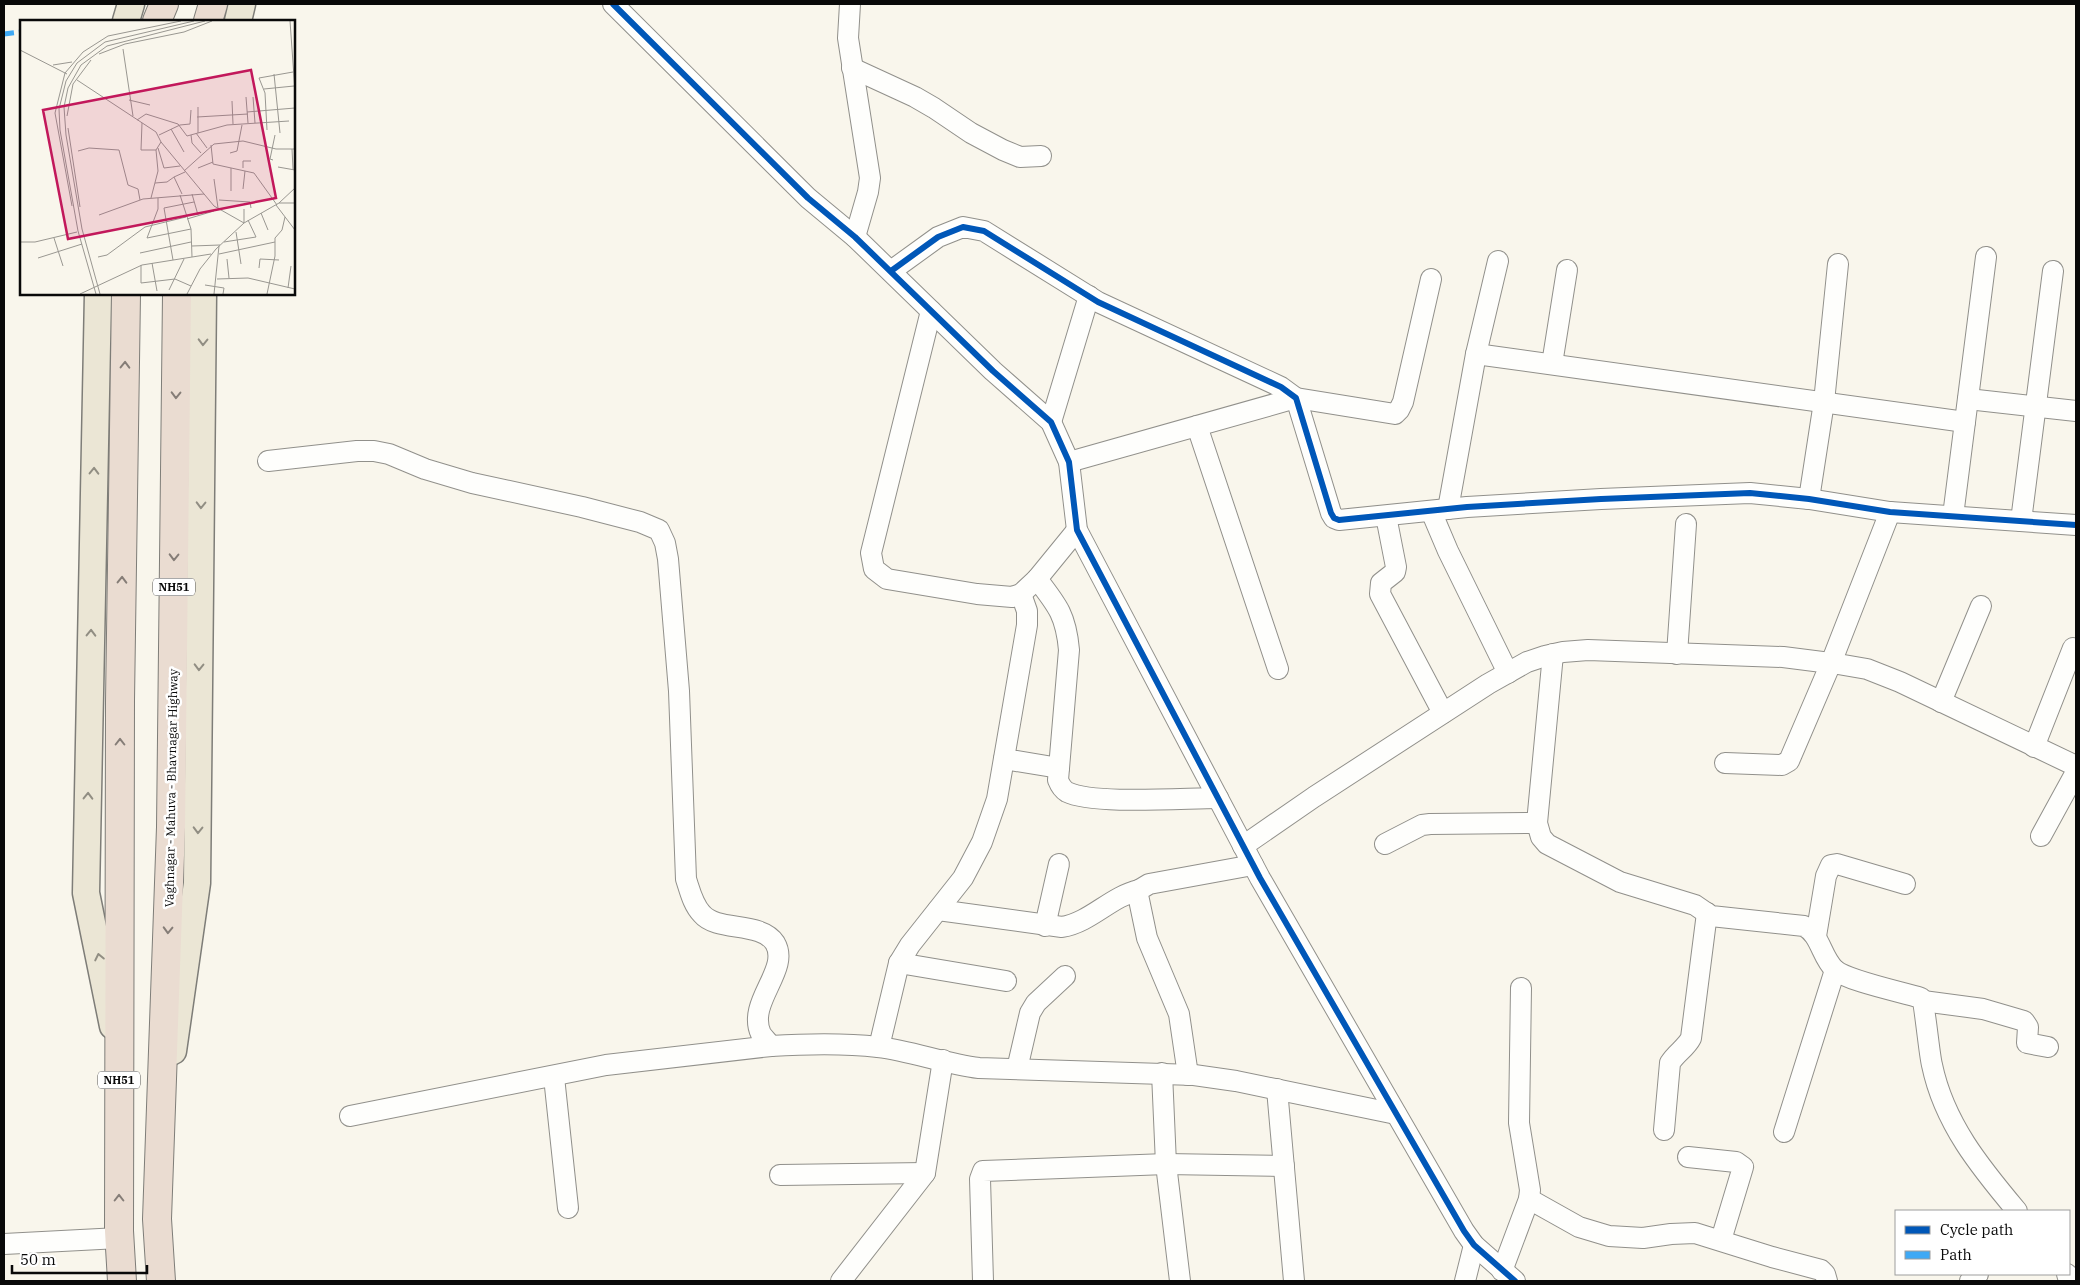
<svg xmlns="http://www.w3.org/2000/svg" width="2080" height="1285" font-family="'IBM Plex Serif',serif">
<rect width="100%" height="100%" fill="#f9f6ec"/>
<g fill="none" stroke-linecap="round" stroke-linejoin="round">
<!-- minor casing -->
<g stroke="#91908b" stroke-width="22">
<g id="minor">
<path d="M613 4 808 198 855 237 993 371 1051 422 1069 462 1077 530 1260 878 1464 1231 1474 1245 1515 1281"/>
<path d="M850 4 848 38 870 178 868 192 855 237"/>
<path d="M852 68 915 97 934 108 971 133 1003 150 1020 157 1041 156"/>
<path d="M891 271 938 237 963 227 984 231 1098 302 1281 387 1296 398 1331 513 1334 518 1339 520 1467 507 1601 499 1750 493 1809 499 1890 512 2076 525"/>
<path d="M931 311 871 553 874 569 887 579 977 594 1012 597 1021 594 1037 579 1077 530"/>
<path d="M1476 354 1965 422"/>
<path d="M1552 364 1567 270"/>
<path d="M1968 399 2076 411"/>
<path d="M1051 422 1089 296"/>
<path d="M1197 426 1278 669"/>
<path d="M268 461 357 451H374L389 454 425 469 472 483 582 507 640 522 659 530 665 543 668 559 679 691 686 879C690 891 693 905 702 914 717 932 761 921 775 943 791 970 746 1002 761 1034 764 1038 768 1042 771 1046"/>
<path d="M1069 462 1296 398 1395 414 1399 410 1403 402 1431 279"/>
<path d="M1809 499 1824 402 1838 264"/>
<path d="M1448 509 1476 354 1498 261"/>
<path d="M1431 511 1448 551 1508 673"/>
<path d="M1386 516 1396 567 1395 572 1381 583 1380 594 1443 713"/>
<path d="M1953 516 1986 257"/>
<path d="M2021 521 2053 271"/>
<path d="M1037 579C1058 606 1066 616 1069 650L1058 780C1060 785 1062 789 1067 792 1093 805 1184 798 1218 798"/>
<path d="M1553 654 1537 823 1541 837 1547 844 1620 882 1695 905 1711 916 1804 926C1821 935 1821 957 1835 970 1848 981 1902 992 1921 998 1925 1003 1929 1054 1932 1065 1944 1123 1980 1167 2017 1211"/>
<path d="M1677 654 1686 524"/>
<path d="M1941 702 1981 606"/>
<path d="M2034 747 2073 648"/>
<path d="M1004 759 1059 768"/>
<path d="M1725 763 1782 765 1789 761 1831 663 1890 512"/>
<path d="M2041 836 2076 772"/>
<path d="M1385 844 1422 825 1430 824 1537 823"/>
<path d="M1243 846 1314 797 1488 684 1527 662 1545 656 1563 652 1588 650 1783 657 1838 664 1867 669 1900 682 2076 766"/>
<path d="M938 910 1062 927C1091 922 1110 897 1139 890"/>
<path d="M1045 926 1059 864"/>
<path d="M1816 936 1826 876 1831 865 1837 864 1905 884"/>
<path d="M899 963 1006 981"/>
<path d="M1923 1001 1983 1009 2024 1021 2028 1027 2027 1043 2048 1047"/>
<path d="M879 1047 899 963 910 945 963 878 982 842 997 799 1027 625V611L1021 594"/>
<path d="M1017 1069 1030 1013 1036 1003 1065 976"/>
<path d="M1162 1073 1166 1164 1180 1281"/>
<path d="M1188 1075 1179 1014 1147 938 1138 895 1139 890 1149 884 1253 865"/>
<path d="M554 1077 568 1208"/>
<path d="M1277 1089 1294 1281"/>
<path d="M350 1116 606 1065 771 1046C806 1044 843 1043 878 1047 912 1051 945 1064 979 1068L1194 1075 1236 1081 1396 1114"/>
<path d="M1664 1130 1670 1063C1676 1053 1686 1048 1691 1038L1707 913"/>
<path d="M1784 1132 1835 970"/>
<path d="M1688 1157 1736 1162 1743 1167 1721 1240"/>
<path d="M780 1175 925 1173"/>
<path d="M1529 1199 1579 1227 1609 1236 1643 1238 1671 1234 1695 1233 1772 1257 1821 1270 1825 1274 1827 1281"/>
<path d="M4 1244 119 1238"/>
<path d="M1502 1271 1529 1199 1530 1190 1519 1123 1521 988"/>
<path d="M2067 1274 2069 1281"/>
<path d="M841 1281 925 1173 943 1060"/>
<path d="M983 1281 980 1179 983 1171 1166 1164 1284 1166"/>
<path d="M1465 1281 1474 1245"/>
<path d="M1970 1281 1978 1274"/>
</g>
</g>
<!-- major casing -->
<g stroke="#7e7d78" stroke-width="29">
<g id="major">
<path d="M126 21 131 4"/>
<path d="M238 21 242 4"/>
<path d="M98 294 86 893 113 1026"/>
<path d="M173 1051 197 883 203 294"/>
</g>
</g>
<!-- highway casing -->
<g stroke="#7e7d78" stroke-width="30">
<g id="highway">
<path d="M157 21 164 4"/>
<path d="M208 21 213 4"/>
<path d="M122 1281 119 1231 120 701 126 294"/>
<path d="M161 1281 157 1219 171 827 177 294"/>
</g>
</g>
<!-- minor -->
<use href="#minor" stroke="#fefefc" stroke-width="20"/>
<!-- major -->
<use href="#major" stroke="#ebe6d5" stroke-width="26"/>
<!-- highway -->
<use href="#highway" stroke="#eadcd1" stroke-width="28"/>
<!-- quiet -->
<path stroke="#3fa9f5" stroke-width="5" stroke-dasharray="10 5" stroke-linecap="butt" d="M4 34 21 32"/>
<!-- cycleway casing -->
<g stroke="#fff" stroke-width="9">
<g id="cycleway">
<path d="M613 4 808 198 855 237 993 371 1051 422 1069 462 1077 530 1260 878 1464 1231 1474 1245 1515 1281"/>
<path d="M891 271 938 237 963 227 984 231 1098 302 1281 387 1296 398 1331 513 1334 518 1339 520 1467 507 1601 499 1750 493 1809 499 1890 512 2076 525"/>
</g>
</g>
<!-- cycleway -->
<use href="#cycleway" stroke="#0057b8" stroke-width="6"/>
</g>
<!-- one-way arrows -->
<defs><path id="oneway-chevron" d="M-2-3.5L2.5 0L-2 3.5" fill="none" stroke-width="1.6" stroke-linecap="round" stroke-linejoin="round" transform="scale(1.25)"/></defs>
<g stroke="#918e83">
<use href="#oneway-chevron" transform="translate(203 342) rotate(91)"/>
<use href="#oneway-chevron" transform="translate(94 471) rotate(-89)"/>
<use href="#oneway-chevron" transform="translate(201 505) rotate(91)"/>
<use href="#oneway-chevron" transform="translate(91 633) rotate(-89)"/>
<use href="#oneway-chevron" transform="translate(199 667) rotate(91)"/>
<use href="#oneway-chevron" transform="translate(88 796) rotate(-89)"/>
<use href="#oneway-chevron" transform="translate(198 830) rotate(91)"/>
<use href="#oneway-chevron" transform="translate(99 957) rotate(-102)"/>
</g>
<g stroke="#857d77">
<use href="#oneway-chevron" transform="translate(125 365) rotate(-89)"/>
<use href="#oneway-chevron" transform="translate(176 395) rotate(91)"/>
<use href="#oneway-chevron" transform="translate(174 557) rotate(91)"/>
<use href="#oneway-chevron" transform="translate(122 580) rotate(-89)"/>
<use href="#oneway-chevron" transform="translate(120 742) rotate(-90)"/>
<use href="#oneway-chevron" transform="translate(168 930) rotate(92)"/>
<use href="#oneway-chevron" transform="translate(119 1198) rotate(-90)"/>
</g>
<g text-anchor="middle" dominant-baseline="central" stroke-width="5" stroke-linejoin="round" paint-order="stroke">
<!-- shield labels -->
<g fill="#fff" stroke="#535353" stroke-width="1">
<rect x="153" y="578.5" width="42" height="17" rx="4"/>
<rect x="98" y="1071.5" width="42" height="17" rx="4"/>
</g>
<g font-size="11" font-weight="bold" fill="#090909">
<text x="174" y="587">NH51</text>
<text x="119" y="1080">NH51</text>
</g>
<!-- street labels -->
<g font-size="12" fill="#090909" stroke="#fff">
<text transform="translate(171 788) rotate(-89)">Vaghnagar - Mahuva - Bhavnagar Highway</text>
</g>
</g>
<!-- overview -->
<g transform="translate(20 20)">
<rect width="275" height="275" fill="#f9f6ec"/>
<path fill="none" stroke="#999791" stroke-width="1" d="M270 1 275 71M103 29 113 96M0 30 47 54M79 34 105 24 164 12 192 1M33 45 52 42M254 54 260 113M57 60 136 112 141 122 194 186 224 203V189M244 69 274 66M226 77 228 103M233 77 235 103M109 80 130 85M212 81 213 104M227 92 275 88M47 96 53 64 71 40M177 97 228 94M117 100 126 94 158 104 167 116 207 105 269 101M122 103 121 130H136L141 122M48 108 60 187M151 109 164 132M247 110 245 73 239 58 273 52M176 113 187 128M178 113V87M139 115 160 105 170 104 171 90M171 115 172 123 181 133M191 125 193 144 234 153 257 185M138 128 144 148 160 146M272 129 273 149M58 131 69 128 99 130 108 165 118 169 120 180M210 133 217 131 222 105M253 140 250 139 255 115M258 147 275 150M178 148 193 142M223 148V141H231M164 151 194 124 223 121 256 129H275M194 159 198 188M135 163 147 162 154 157M223 169 225 151M211 171V148M162 174 154 157 165 152M172 174 178 195M160 175 171 209 172 237M131 178 138 151 136 130M138 178V189L127 218 171 209M199 180 230 182 231 188M259 183H275M256 185 275 210M52 186 35 93 45 53 63 32 88 16 161 1M241 193 248 210M79 195 123 179 184 174M167 199 194 191M216 212 221 244M34 218 43 246M0 222H15L57 212M204 222 236 217 228 200M172 226 200 225M120 233 171 222M199 234 255 222M78 237 87 235 125 207 166 197M18 238 62 224M207 239 209 258M153 240 144 188 174 182M132 243 137 271M121 245V263L155 259 171 266M239 248 240 239 259 240M197 259 228 258 275 269M185 265 204 268 203 274M268 268 271 246M149 270 164 239M60 274 122 245 191 234M76 274 58 211 40 110 39 89 46 61 57 43 85 22 174 1M80 274 62 209 46 115 44 87 48 68 61 45 87 26 185 1M167 274 180 249 196 229 224 203 259 183 275 168M194 274 199 226M247 274 255 236V218L262 210 265 197"/>
<path fill="#c2185b" fill-opacity="0.15" stroke="#c2185b" stroke-width="2.5" d="M231 50 256 178 48 219 23 90Z"/>
<rect width="275" height="275" fill="none" stroke="#090909" stroke-width="2.5"/>
</g>
<!-- border -->
<rect width="2080" height="1285" fill="none" stroke="#090909" stroke-width="10"/>
<!-- legend -->
<rect x="1895" y="1210" width="175" height="65" fill="#ffffff" stroke="#9d9d9d"/>
<rect x="1905" y="1226" width="25" height="8" fill="#0057b8" stroke="#9d9d9d"/>
<text x="1940" y="1235" font-size="15" fill="#090909">Cycle path</text>
<rect x="1905" y="1251" width="25" height="8" fill="#3fa9f5" stroke="#9d9d9d"/>
<text x="1940" y="1260" font-size="15" fill="#090909">Path</text>
<!-- scale -->
<path d="M12 1265v8h135v-8" fill="none" stroke="#090909" stroke-width="2.5"/>
<text x="20" y="1265" font-size="15" fill="#090909" stroke="#ffffff" stroke-width="4" paint-order="stroke">50 m</text>
</svg>
